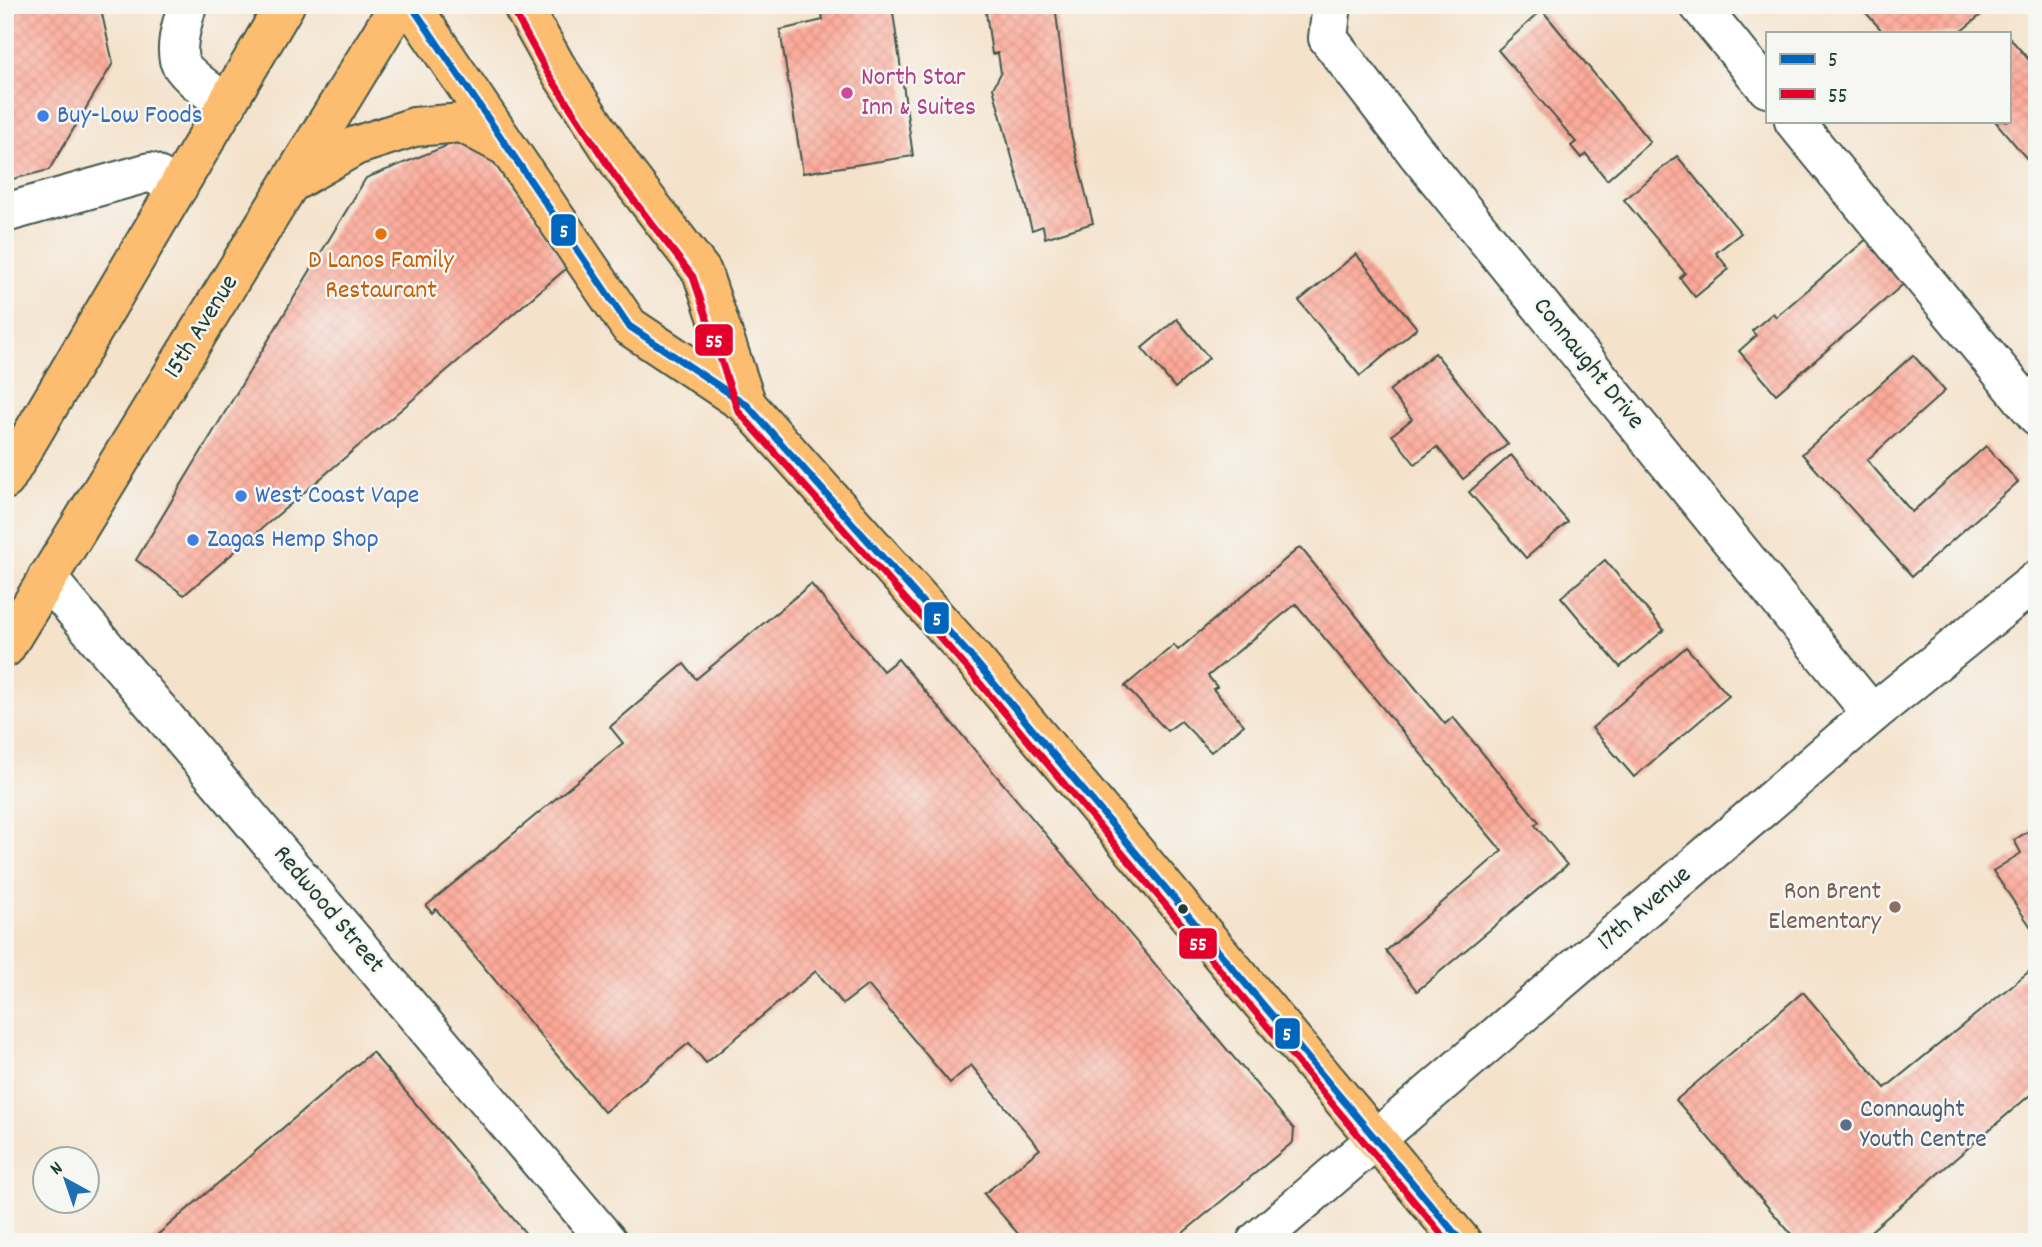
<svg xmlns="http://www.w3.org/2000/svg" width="2042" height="1247" font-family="Dekko,sans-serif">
<defs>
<pattern id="building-cross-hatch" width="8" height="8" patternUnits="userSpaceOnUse" patternTransform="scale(1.75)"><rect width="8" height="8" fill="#fda998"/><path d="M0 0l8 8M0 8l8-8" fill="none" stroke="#d89284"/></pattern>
</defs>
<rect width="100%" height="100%" fill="#f6f6f2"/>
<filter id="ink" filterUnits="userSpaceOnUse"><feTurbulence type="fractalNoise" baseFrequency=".0143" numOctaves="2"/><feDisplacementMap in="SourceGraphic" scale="14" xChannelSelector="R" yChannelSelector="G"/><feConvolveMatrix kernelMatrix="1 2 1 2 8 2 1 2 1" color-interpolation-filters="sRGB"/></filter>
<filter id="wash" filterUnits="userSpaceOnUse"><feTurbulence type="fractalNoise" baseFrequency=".00686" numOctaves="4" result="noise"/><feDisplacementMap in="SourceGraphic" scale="28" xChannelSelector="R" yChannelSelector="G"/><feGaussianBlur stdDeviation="1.57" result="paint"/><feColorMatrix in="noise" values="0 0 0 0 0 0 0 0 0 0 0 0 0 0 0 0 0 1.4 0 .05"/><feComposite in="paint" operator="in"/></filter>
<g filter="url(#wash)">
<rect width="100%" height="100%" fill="#f4e2cb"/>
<g id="blocks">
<!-- building -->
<g fill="url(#building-cross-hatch)">
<path d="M5 5H100L113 63 49 170 5 181Z"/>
<path d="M821 5H892L913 156 803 173 780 30 823 20Z"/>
<path d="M985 5H1055L1071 134 1093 223 1045 238 1043 226 1032 230 993 88 1001 73 998 53 992 54Z"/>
<path d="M1859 5H1993L1959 33H1884Z"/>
<path d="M1542 10 1650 142 1607 180 1586 154 1581 158 1571 146 1576 142 1498 50Z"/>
<path d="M2009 37 2037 69V148L2027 159 1995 121H2009Z"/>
<path d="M466 138 490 154 568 267 184 595 136 560 366 178Z"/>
<path d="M1677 156 1741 233 1716 253 1729 269 1695 297 1680 278 1685 273 1624 200Z"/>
<path d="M1869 237 1906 282 1776 394 1739 351 1756 336 1752 331 1773 313 1776 317Z"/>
<path d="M1356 254 1417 328 1360 376 1299 301Z"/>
<path d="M1177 319 1209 358 1175 388 1142 348Z"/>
<path d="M1435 353 1508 444 1463 479 1437 447 1415 464 1392 435 1412 419 1389 391Z"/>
<path d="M1913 355 1945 391 1867 460 1912 512 1986 446 2018 482 1912 576 1802 454Z"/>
<path d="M1511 455 1568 522 1526 558 1469 492Z"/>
<path d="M1300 547 1445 724 1453 717 1539 822 1535 825 1567 865 1417 991 1386 951 1502 851 1296 604 1208 676 1217 687 1213 689 1244 725 1211 752 1181 721 1167 731 1125 686 1174 645 1178 650Z"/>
<path d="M1605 560 1664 630 1620 667 1561 597Z"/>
<path d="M811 584 883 671 898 659 1294 1129 1293 1142 1172 1242H1025L984 1194 1040 1149 971 1065 950 1083 868 985 843 1004 816 971 706 1063 689 1043 604 1112 436 909 432 913 426 906 623 743 610 727 684 664 696 679Z"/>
<path d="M1686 647 1729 696 1634 777 1592 728Z"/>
<path d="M2037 826V936L1993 871 2021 853 2014 840Z"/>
<path d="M2037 965V1089L1858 1242H1798L1676 1100 1803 992 1885 1088Z"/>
<path d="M372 1052 533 1242H149Z"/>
</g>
</g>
</g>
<g filter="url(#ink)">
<use href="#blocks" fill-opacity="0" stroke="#3f564b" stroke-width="2"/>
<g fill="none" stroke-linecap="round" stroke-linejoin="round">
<!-- minor casing -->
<g stroke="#3f564b" stroke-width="42">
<g id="minor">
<path d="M187 5C183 22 175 43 179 60 183 74 215 95 227 105"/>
<path d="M1332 5 1328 38 1416 152 1872 714"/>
<path d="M1699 5 1767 88"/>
<path d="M1794 121 2037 416"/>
<path d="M5 213 150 172 178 187"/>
<path d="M47 578 608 1242"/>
<path d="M1256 1242 1872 714 2037 580"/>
</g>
</g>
<!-- major casing -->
<g stroke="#3f564b" stroke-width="42">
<g id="major">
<path d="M5 480 285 5"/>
<path d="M5 648 399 5"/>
</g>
</g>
<!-- highway casing -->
<g stroke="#3f564b" stroke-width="42">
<g id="highway">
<path d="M411 5 629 326 747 405 975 661 1462 1242"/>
<path d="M522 5 556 66 624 170 702 272 747 405"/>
<path d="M291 183 355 146 414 127 462 123 505 146"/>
</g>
</g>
<!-- minor -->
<use href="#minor" stroke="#fff" stroke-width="38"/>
<!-- major -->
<use href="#major" stroke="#fcbd6f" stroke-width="38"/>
<!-- highway -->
<use href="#highway" stroke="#fcbd6f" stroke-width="38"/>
<!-- bus-1 casing -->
<g stroke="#f6f6f2" stroke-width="12">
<path id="bus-1" d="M411 5 629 326 747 405 975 661 1462 1242"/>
</g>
<!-- bus-2 casing -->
<g stroke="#f6f6f2" stroke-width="12">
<path id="bus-2" d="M513 10 547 72 615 176 693 277 738 411 967 668 1448 1242"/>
</g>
<!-- bus-1 -->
<use href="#bus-1" stroke="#0065bd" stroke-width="7"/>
<!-- bus-2 -->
<use href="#bus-2" stroke="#e4002b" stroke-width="7"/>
</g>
</g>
<!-- markers -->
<circle fill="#d1479c" stroke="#f6f6f2" stroke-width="2.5" cx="847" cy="93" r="7"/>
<g fill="#3f7fe0" stroke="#f6f6f2" stroke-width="2.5">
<circle cx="43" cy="116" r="7"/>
<circle cx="241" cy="496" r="7"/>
<circle cx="193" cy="540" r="7"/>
</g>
<circle fill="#e8710a" stroke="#f6f6f2" stroke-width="2.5" cx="381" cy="234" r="7"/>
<circle fill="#8d6e63" stroke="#f6f6f2" stroke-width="2.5" cx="1895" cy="907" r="7"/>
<circle fill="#1f3d34" stroke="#f6f6f2" stroke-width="2.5" cx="1183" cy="909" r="6"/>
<circle fill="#5c6f8a" stroke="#f6f6f2" stroke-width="2.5" cx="1846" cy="1125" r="7"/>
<g text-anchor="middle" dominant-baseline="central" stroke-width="5" stroke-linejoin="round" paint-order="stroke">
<!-- hotel labels -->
<g font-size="26" fill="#b23c85" stroke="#f6f6f2" text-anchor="start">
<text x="861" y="78">North Star<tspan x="861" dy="30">Inn &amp; Suites</tspan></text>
</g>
<!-- shop labels -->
<g font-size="26" fill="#366cbe" stroke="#f6f6f2" text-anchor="start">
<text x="57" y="116">Buy-Low Foods</text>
<text x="255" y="496">West Coast Vape</text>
<text x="207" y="540">Zagas Hemp Shop</text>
</g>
<!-- food labels -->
<g font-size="26" fill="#c56008" stroke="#f6f6f2">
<text x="381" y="261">D Lanos Family<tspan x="381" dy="30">Restaurant</tspan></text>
</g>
<!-- street labels -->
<g font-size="26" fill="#1f3d34" stroke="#f6f6f2">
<text transform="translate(202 327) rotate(-58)">15th Avenue</text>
<text transform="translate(1588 364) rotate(51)">Connaught Drive</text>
<text transform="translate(1645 909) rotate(-41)">17th Avenue</text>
<text transform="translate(328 910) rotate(50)">Redwood Street</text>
</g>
<!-- education labels -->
<g font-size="26" fill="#785e54" stroke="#f6f6f2" text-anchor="end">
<text x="1881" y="892">Ron Brent<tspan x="1881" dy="30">Elementary</tspan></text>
</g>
<!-- service labels -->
<g font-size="26" fill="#4e5e75" stroke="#f6f6f2" text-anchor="start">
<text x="1860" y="1110">Connaught<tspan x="1860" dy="30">Youth Centre</tspan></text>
</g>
</g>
<g stroke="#f6f6f2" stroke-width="2.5">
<rect x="550" y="213" width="27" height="34" rx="7" fill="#0065bd"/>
<rect x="694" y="323" width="40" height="34" rx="7" fill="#e4002b"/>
<rect x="923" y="601" width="27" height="34" rx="7" fill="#0065bd"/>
<rect x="1178" y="927" width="40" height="33" rx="7" fill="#e4002b"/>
<rect x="1274" y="1017" width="27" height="33" rx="7" fill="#0065bd"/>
</g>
<g font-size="19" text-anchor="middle" font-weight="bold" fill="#fff">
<text x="564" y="237">5</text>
<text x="714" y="347">55</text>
<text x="937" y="625">5</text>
<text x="1198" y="950">55</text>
<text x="1287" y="1040">5</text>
</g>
<!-- margin -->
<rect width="2042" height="1247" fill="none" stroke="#f6f6f2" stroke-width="28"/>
<!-- legend -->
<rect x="1766" y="32" width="245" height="91" fill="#f6f6f2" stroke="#a0aca6" stroke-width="2"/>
<rect x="1780" y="54" width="35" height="10" fill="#0065bd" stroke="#a0aca6" stroke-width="2"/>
<text x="1828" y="66" font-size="21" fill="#1f3d34">5</text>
<rect x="1780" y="89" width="35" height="10" fill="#e4002b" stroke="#a0aca6" stroke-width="2"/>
<text x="1828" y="102" font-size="21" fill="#1f3d34">55</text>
<!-- north arrow -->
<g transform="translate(66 1180) rotate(320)"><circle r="33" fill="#f6f6f2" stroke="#a0aca6" stroke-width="2"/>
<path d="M0-5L12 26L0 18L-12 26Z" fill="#1f6fb2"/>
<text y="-10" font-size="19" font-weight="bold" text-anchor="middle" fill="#1f3d34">N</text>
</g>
</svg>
